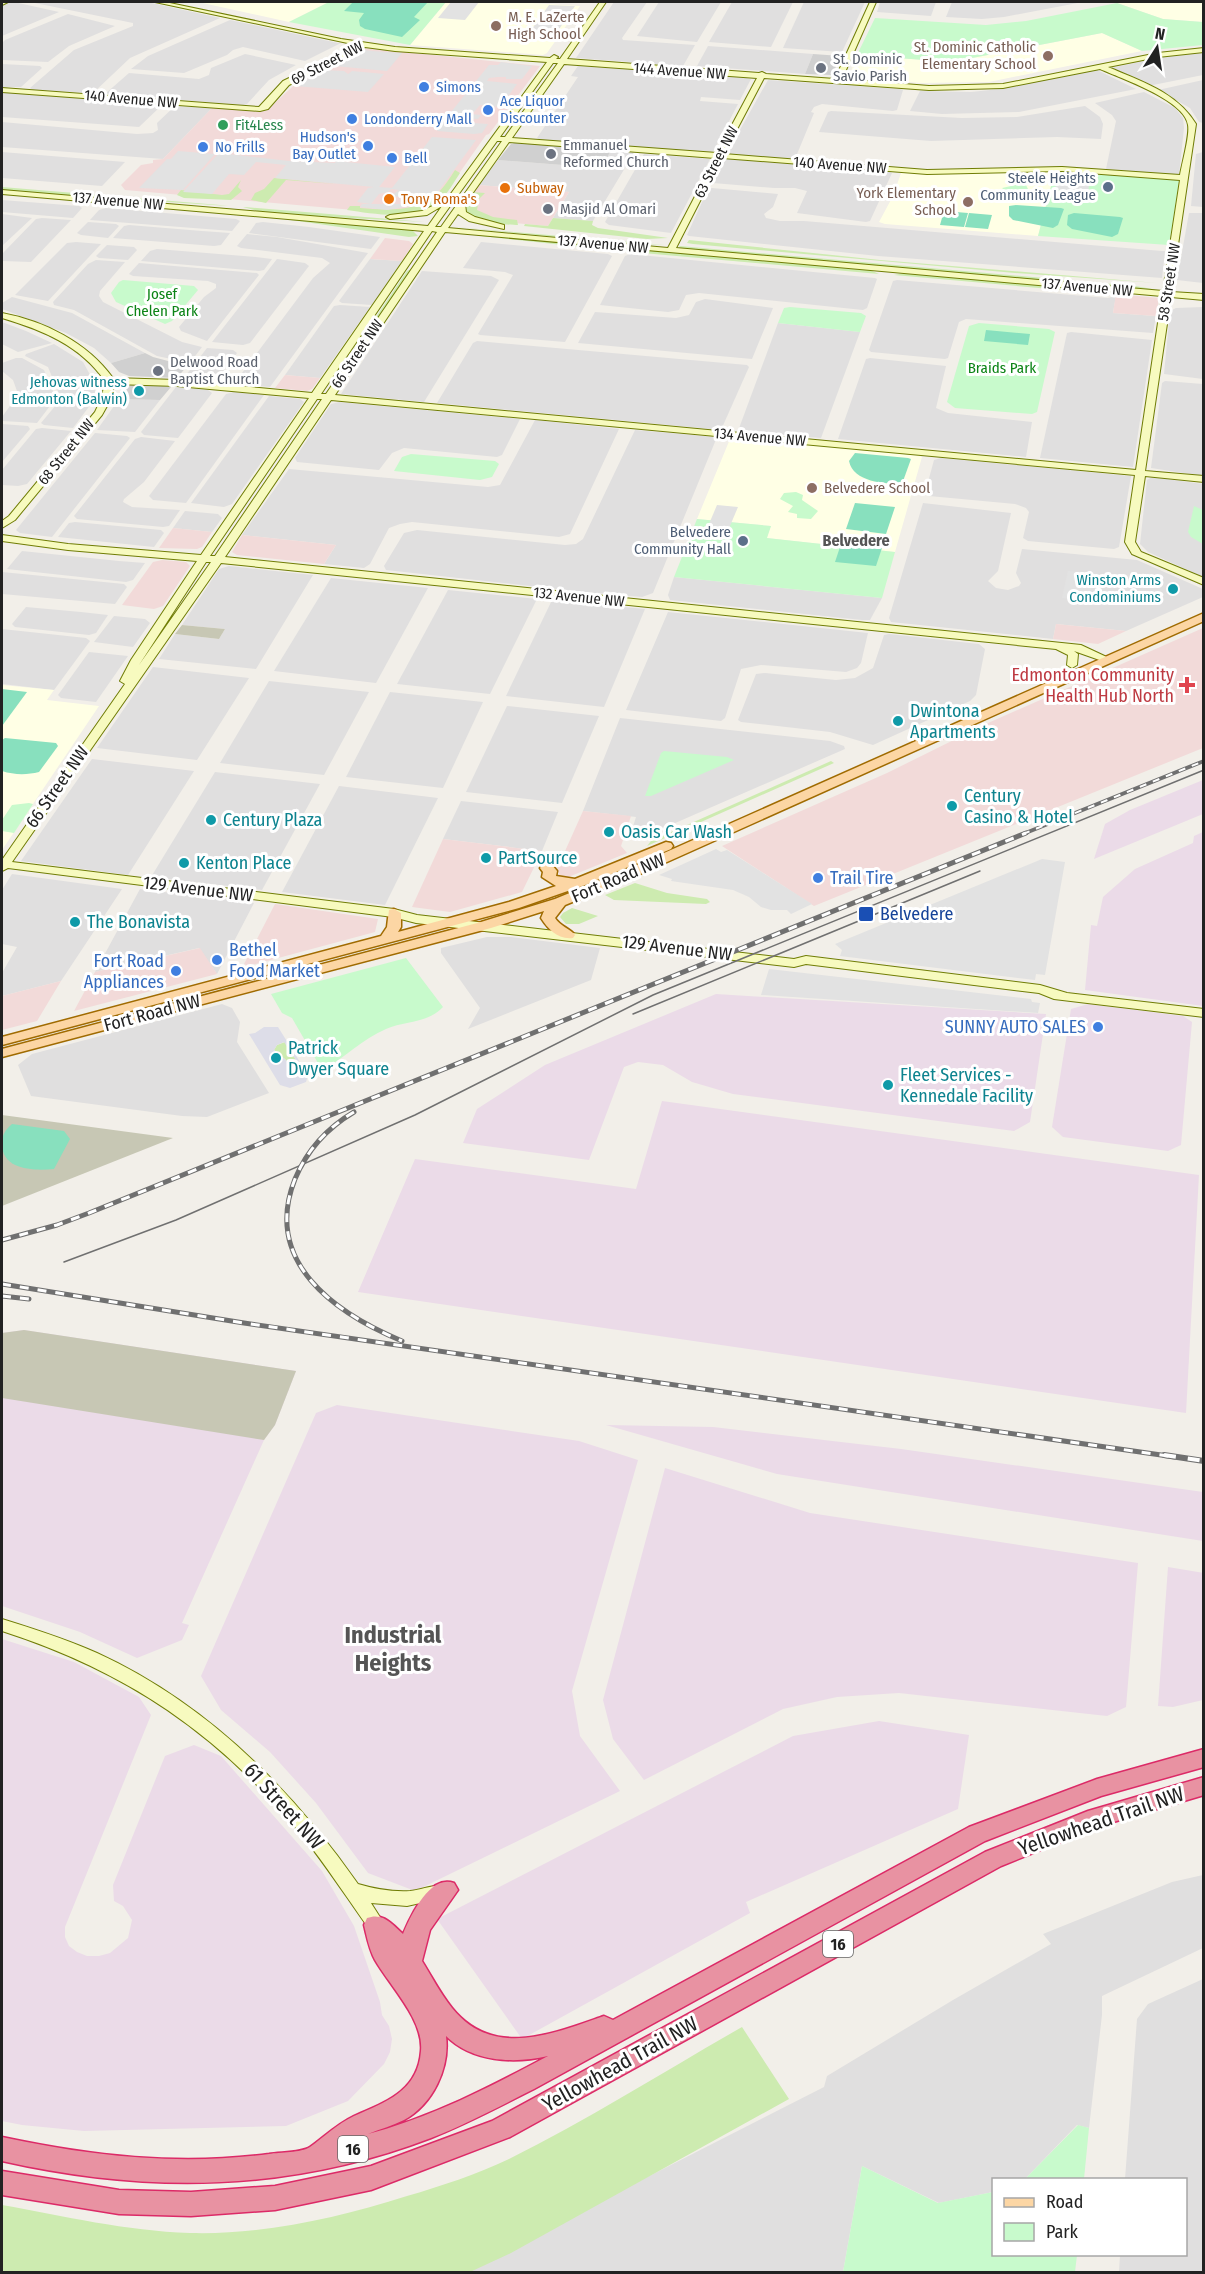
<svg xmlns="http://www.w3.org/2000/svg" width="1205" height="2274" font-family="'Fira Sans Condensed',sans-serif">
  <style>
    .residential { fill: #e0dfdf }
    .commercial { fill: #f2dad9 }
    .industrial { fill: #ebdbe8 }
    .education { fill: #ffffe5 }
    .religious { fill: #d0d0d0 }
    .construction { fill: #c7c7b4 }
    .grass { fill: #cdebb0 }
    .park { fill: #c8facc }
    .pitch { fill: #88e0be }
    .parking { fill: #e2e2e2 }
    .plaza { fill: #dddde8; fill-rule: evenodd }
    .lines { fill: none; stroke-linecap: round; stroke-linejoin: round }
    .secondary-casing { stroke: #707d05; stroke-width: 2 }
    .primary-casing { stroke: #a06b00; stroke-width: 3 }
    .highway-casing { stroke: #dc2a67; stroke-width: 3 }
    .secondary { fill: #f7fabf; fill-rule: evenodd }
    .primary { fill: #fcd6a4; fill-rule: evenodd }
    .highway { fill: #e892a2; fill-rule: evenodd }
    .tram { stroke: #707070; stroke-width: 1.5 }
    .rail-far2-casing { stroke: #707070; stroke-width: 4 }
    .rail-far1-casing { stroke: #707070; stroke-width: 5 }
    .rail-casing { stroke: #707070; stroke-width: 6 }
    .rail-far2 { stroke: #fff; stroke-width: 2; stroke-dasharray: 7; stroke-linecap: butt }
    .rail-far1 { stroke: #fff; stroke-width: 3; stroke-dasharray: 9; stroke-linecap: butt }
    .rail { stroke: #fff; stroke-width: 4; stroke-dasharray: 12; stroke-linecap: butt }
    .education-dot { fill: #8d6e63; stroke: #fff; stroke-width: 2 }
    .worship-dot { fill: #6b7280; stroke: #fff; stroke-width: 2 }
    .shop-dot { fill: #3f7fe0; stroke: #fff; stroke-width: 2 }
    .leisure-dot { fill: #2e9e5b; stroke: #fff; stroke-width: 2 }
    .service-dot { fill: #5c6f8a; stroke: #fff; stroke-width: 2 }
    .food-dot { fill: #e8710a; stroke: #fff; stroke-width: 2 }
    .culture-dot { fill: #0f9aa8; stroke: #fff; stroke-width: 2 }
    .health-dot { fill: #e0444e; stroke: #fff; stroke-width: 2 }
    .transit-dot { fill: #1a4fb4; stroke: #fff; stroke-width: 2 }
    .labels { text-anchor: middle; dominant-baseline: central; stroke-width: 6; stroke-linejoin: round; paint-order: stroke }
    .far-education-label { font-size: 15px; fill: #785e54; stroke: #fff; text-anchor: start }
    .far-worship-label { font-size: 15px; fill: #5b616d; stroke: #fff; text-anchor: start }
    .far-street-label { font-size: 15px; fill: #222; stroke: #fff }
    .far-shop-label { font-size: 15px; fill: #366cbe; stroke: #fff; text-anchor: start }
    .far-leisure-label { font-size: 15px; fill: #27864d; stroke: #fff; text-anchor: start }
    .far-service-label { font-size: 15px; fill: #4e5e75; stroke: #fff; text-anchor: end }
    .far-food-label { font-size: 15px; fill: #c56008; stroke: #fff; text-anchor: start }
    .far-park-label { font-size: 15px; fill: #0c8416; stroke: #fff }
    .far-culture-label { font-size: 15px; fill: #0d838f; stroke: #fff; text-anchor: end }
    .far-neighbourhood-label { font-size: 16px; font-weight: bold; fill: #555; stroke: #fff }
    .shield { fill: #fff; stroke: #646464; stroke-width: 1.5 }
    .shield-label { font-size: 16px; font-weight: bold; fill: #222 }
    .health-label { font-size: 18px; fill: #be3a42; stroke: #fff; text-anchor: end }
    .culture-label { font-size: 18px; fill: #0d838f; stroke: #fff; text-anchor: start }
    .street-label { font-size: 18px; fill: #222; stroke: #fff }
    .shop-label { font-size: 18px; fill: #366cbe; stroke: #fff; text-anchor: start }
    .transit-label { font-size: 18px; fill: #164399; stroke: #fff; text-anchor: start }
    .near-street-label { font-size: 21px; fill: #222; stroke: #fff }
    .near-neighbourhood-label { font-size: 24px; font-weight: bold; fill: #555; stroke: #fff }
  </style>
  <rect width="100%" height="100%" fill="#f2efe9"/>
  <g class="residential">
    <path d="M9 2H14L59 12 2 36V5Z"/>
    <path d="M30 2H147L220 18 130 58 93 93 33 90 30 88 74 50 133 26V23Z"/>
    <path d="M614 2H647L622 38 623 40 695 45 683 66 576 58Z"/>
    <path d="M659 2H721L697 42 637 36Z"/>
    <path d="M732 2H793L771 47 709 42Z"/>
    <path d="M804 2H865L842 52 783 48Z"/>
    <path d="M880 2H936L931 16 877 12Z"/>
    <path d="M952 2H1083L1004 17 982 19 946 17Z"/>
    <path d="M68 14 115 26 69 46 48 62 2 60V43L5 40Z"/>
    <path d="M230 20 338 43H341L305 61 243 47 233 50 227 55 184 73 131 69 148 56Z"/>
    <path d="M708 46 813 54 805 74 697 66Z"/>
    <path d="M1203 53V75L1148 86 1111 68 1162 57Z"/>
    <path d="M245 54 296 65 269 80 247 104 243 105 105 94 129 73 199 79 209 75 211 68Z"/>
    <path d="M2 64 40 66 42 68 21 87H2Z"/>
    <path d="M578 66 747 78 751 79 740 100 701 97 700 101 738 104 713 152 711 153 541 140 537 138 578 77 571 76Z"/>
    <path d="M1097 70 1136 89 1019 112 942 114 910 111 920 91 971 92 1000 89Z"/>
    <path d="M768 80 900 89 903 90 897 110 893 111 822 104 814 107 811 112 814 113 795 159 729 154 727 153Z"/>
    <path d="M1203 80V123L1199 122 1190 108 1158 90Z"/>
    <path d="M2 92 162 105 139 127 2 117Z"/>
    <path d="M1144 92 1175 108 1183 118 1184 128 1179 175 1106 169 1116 121 1112 115 1095 103Z"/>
    <path d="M175 106 212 108 163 159 2 147V122L137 134 153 133 158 130 157 123Z"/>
    <path d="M1085 106 1100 117 1103 124 1101 139 1057 137 931 141 819 132 828 112 831 111 962 118 1017 117Z"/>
    <path d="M612 149 634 153 593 221 553 218 569 192 478 185 498 160 601 168Z"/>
    <path d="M2 152 125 162 102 186 2 178Z"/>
    <path d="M1203 152V207L1191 206 1196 154Z"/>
    <path d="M644 154 710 159 671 233 609 225 605 222Z"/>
    <path d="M728 159 890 172 892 173 870 221 866 222 797 213 807 191 795 188H774L713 183 724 160Z"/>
    <path d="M712 188 778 194 773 207 764 214 766 218 780 221H804L1162 251H1165L1162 278 878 256 689 236 687 235 708 189Z"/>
    <path d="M2 200 79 206 82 208 73 218 2 212Z"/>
    <path d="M106 208 236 219 240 221 232 231 90 220 99 210Z"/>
    <path d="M1189 213H1203V283L1177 280Z"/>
    <path d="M2 214 32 218 2 246Z"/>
    <path d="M42 218 71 220 31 262 2 261V254L36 219Z"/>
    <path d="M88 222 116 224 119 226 108 238 81 235 77 233Z"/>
    <path d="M263 222 309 227 380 237 371 249 249 233 256 223Z"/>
    <path d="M129 225 202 231 230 233 221 245 214 246 113 238 124 226Z"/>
    <path d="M247 234 277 237 368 253 270 387 240 384 236 381 313 278 330 263 322 258 241 248 237 246Z"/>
    <path d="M76 242 101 244 48 301 15 295 67 243Z"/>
    <path d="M481 242 608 254 612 256 565 342 480 335 478 334 513 275 505 272 463 268Z"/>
    <path d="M107 245 134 247 137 250 128 260 99 258 96 256Z"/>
    <path d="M157 249 256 257 272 259 264 270 259 271 141 261 150 251Z"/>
    <path d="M630 254 875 278 877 279 867 308 863 310 699 293 686 295 679 310 668 312 600 305 625 256Z"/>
    <path d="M277 259 305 263 309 266 250 343 243 345 212 342Z"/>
    <path d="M370 259 402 261 372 305 342 303 339 301Z"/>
    <path d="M96 260 125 262 100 291 99 296 103 302 182 342 202 347 192 360H176L157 356 74 310 54 305 53 302 88 264Z"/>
    <path d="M139 263 257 273 259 275 207 341 181 331 179 327 204 297 216 288V284L208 281 133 276 129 274Z"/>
    <path d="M422 271 491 276 499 280 424 402 341 394Z"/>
    <path d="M897 280 1108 298 1116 296 1113 313 1156 316 1153 333 966 319 959 322 948 358 945 359 871 352 869 350 893 281Z"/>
    <path d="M12 297 72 313 145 353 111 363 94 348 66 333 2 309V303Z"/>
    <path d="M705 299 773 308 752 359 578 343 595 312 676 318 689 315 696 302Z"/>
    <path d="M340 305 370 307 320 378 285 375 334 306Z"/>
    <path d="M1203 307V379L1164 374 1170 311 1176 308Z"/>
    <path d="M2 322 26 331 52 343 18 352 2 344Z"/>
    <path d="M778 323 860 332 821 438 738 431Z"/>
    <path d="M1071 332 1152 340 1133 467 1040 458 1067 333Z"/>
    <path d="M477 341 747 365 749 367 721 430 437 403 473 343Z"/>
    <path d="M54 344 83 362 94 382 95 392 91 404 73 428 44 425 41 423 61 399 48 367 25 356 26 354Z"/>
    <path d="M207 348 233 350 237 353 217 380 209 382 183 379Z"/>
    <path d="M16 358H22L44 370 56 398 37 423 2 421V417L15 399 17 391 13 380 2 371V363Z"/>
    <path d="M870 358 946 366 936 408 948 413 1032 422 1026 457 838 439 866 359Z"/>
    <path d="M1165 381 1203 384V476L1151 468 1162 383Z"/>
    <path d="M176 387 208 390 212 393 178 438 144 435 141 432Z"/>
    <path d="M234 392 264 395 186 503 153 500 149 496 226 394Z"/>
    <path d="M269 396 300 399 304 402 232 504 224 507 191 503Z"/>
    <path d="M119 399 160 400 135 432 97 430Z"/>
    <path d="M339 402 520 419 502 455 497 457 404 448 392 453 379 470 297 462 295 458 331 404Z"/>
    <path d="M535 420 619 429 570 534 559 537 412 522 400 524 389 528 370 564 364 568 324 564 336 545 242 535 289 469 488 487 500 485Z"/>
    <path d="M2 424 28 426 30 429 2 462Z"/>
    <path d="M42 428 71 431 27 484 18 486 2 485V470L36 429Z"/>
    <path d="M635 430 717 437 653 593 642 597 583 592 386 570 384 566 404 533 417 530 565 545 576 544 583 539Z"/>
    <path d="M95 433 127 436 130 438 52 537 20 533 16 530Z"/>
    <path d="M141 437 175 441 144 482 124 499 123 502 132 507 180 510 169 526 163 527 77 519 74 516 135 439Z"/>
    <path d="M941 458 1131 476 1119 547 1114 549 1028 541 1023 538 1029 512 1026 508 1015 504 929 496 925 493 934 460Z"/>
    <path d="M1152 477 1203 484V577L1148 552 1140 544 1147 480Z"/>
    <path d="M923 503 1011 513 998 571 988 581 996 588 1008 590 1019 586 1021 583 1016 573 1022 549 1137 560 1203 589V597L1126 631 1056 624 1053 639 891 622 889 618Z"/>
    <path d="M185 511 218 514 222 518 212 532 173 528Z"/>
    <path d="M75 522 161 530 164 533 154 547 58 537 69 523Z"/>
    <path d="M22 551 119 561 145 563 133 580 126 582 7 569Z"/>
    <path d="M229 566 313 575 256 669 159 659 175 634 219 639 225 629 182 625 219 569Z"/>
    <path d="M2 572 124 584 127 587 115 604 2 594Z"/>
    <path d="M674 577 882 598 870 620H862L670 600 668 595Z"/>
    <path d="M331 578 428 588 376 683 274 671Z"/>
    <path d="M448 590 537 599 490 694 397 684Z"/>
    <path d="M552 600 645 609 604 707 506 696Z"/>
    <path d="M26 607 81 612 108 615 96 633 89 635 15 627 12 624Z"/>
    <path d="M668 612 868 633 861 663 857 668 846 672 761 665 741 669 725 718 721 721 626 710Z"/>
    <path d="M114 616 145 619 150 623 133 647 94 642Z"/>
    <path d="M2 629 86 638 90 641 54 690 2 684Z"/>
    <path d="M889 634 979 644 985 649 976 695 970 701 873 745 830 732 741 722 738 720 756 674 765 673 836 680 855 678 873 668 884 635Z"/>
    <path d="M89 652 128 656 96 702 61 698 58 695Z"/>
    <path d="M153 667 249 678 197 760 97 748Z"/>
    <path d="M269 681 369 692 324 775 220 763Z"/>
    <path d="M390 692 483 702 443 788 346 777Z"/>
    <path d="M507 706 599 716 562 803 466 792Z"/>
    <path d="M620 718 830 741 844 746 845 749 634 841 630 836 636 817 583 811Z"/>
    <path d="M92 759 194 771 128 875 21 861Z"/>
    <path d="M215 772 320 784 262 890 151 877Z"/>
    <path d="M339 786 438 798 385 905 282 892Z"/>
    <path d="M461 801 558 812 542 851 443 839Z"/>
    <path d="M12 874 122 889 61 981 2 996V973L17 947 2 944V890Z"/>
    <path d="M140 889 254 903 217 974 199 948 95 972Z"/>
    <path d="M487 937H511L600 948 591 980 468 1029 480 1008 441 953V948Z"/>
    <path d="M222 1004 232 1008 240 1022 237 1042 269 1093 207 1117 182 1116 31 1096 18 1065 32 1054Z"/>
    <path d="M1203 1875V1948L1102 1996V2015L1089 2128 1077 2125 1025 2179 994 2180 993 2192 939 2203 862 2166 843 2272H461L824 2087 827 2076 953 2000 1051 1944 1043 1934 1172 1882Z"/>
    <path d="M1203 1979V2272H1119L1120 2255 1186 2254V2180L1125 2179 1137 2019 1148 2004Z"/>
  </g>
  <g class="commercial">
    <path d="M367 48 540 66 489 134 486 135 439 202 402 212 365 211 125 190 121 185 141 165 153 163V160L163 159 212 108 266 111 302 78Z"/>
    <path d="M478 185 569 192 548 226 514 223 485 219 469 203Z"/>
    <path d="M385 238 409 241 413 244 402 261 370 259Z"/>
    <path d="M1116 294 1159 298 1156 316 1113 313Z"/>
    <path d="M285 375 320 378 312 389 307 391 275 388Z"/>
    <path d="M173 528 212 532 202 547 197 549 159 548Z"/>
    <path d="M242 535 336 545 324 564 237 555 232 552Z"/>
    <path d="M162 560 186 562 190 566 163 606 154 609 122 605 153 562Z"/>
    <path d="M1056 624 1126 631 1098 644 1053 639Z"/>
    <path d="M1203 628V748L814 906 722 846 887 773 988 723Z"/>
    <path d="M583 811 631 816 621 846 627 853 566 878 560 876 557 869Z"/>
    <path d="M443 839 542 851 522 892 450 912 412 907Z"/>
    <path d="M275 904 378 919 375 932 248 966 244 964Z"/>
    <path d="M200 948 217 974 74 1011 95 972Z"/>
    <path d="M61 981 37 1021 2 1030V996Z"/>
  </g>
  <g class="industrial">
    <path d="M1203 780V814L1094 859 1105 824 1130 810Z"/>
    <path d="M1203 832V1006L1085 990 1091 925 1097 926 1103 897 1135 869 1193 843 1194 836Z"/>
    <path d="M716 994 1046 1014 1030 1122 1014 1131 733 1094 692 1082 663 1065 638 1062 624 1067 589 1160 463 1143 477 1109 545 1065Z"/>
    <path d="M1088 1004 1183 1016 1192 1022 1181 1145 1168 1151 1063 1137 1052 1127 1071 1009Z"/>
    <path d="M662 1101 1199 1175 1186 1413 358 1292 415 1159 636 1189Z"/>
    <path d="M24 1330 296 1371 275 1425 264 1440 182 1623 189 1625 182 1640 137 1658 80 1632 2 1606V1333Z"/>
    <path d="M337 1405 579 1441 638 1460 572 1691 580 1736 620 1791 415 1891 368 1873 316 1803 270 1752 221 1710 201 1676 316 1413Z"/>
    <path d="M606 1425 713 1427 901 1449 1203 1492V1541L777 1474Z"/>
    <path d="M665 1468 810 1513 1138 1563 1126 1707 1107 1716 899 1693 837 1697 783 1709 644 1780 613 1739 603 1700Z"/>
    <path d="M1168 1567 1204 1573 1203 1700 1173 1707 1158 1706Z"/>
    <path d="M2 1639 74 1662 139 1697 151 1715 65 1927V1937L69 1946 77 1952 87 1956H99L110 1953 128 1938 132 1920 123 1906 114 1901 113 1885 165 1756 194 1745 221 1756 322 1871 354 1926 380 2002 382 2015 389 2026 392 2039 390 2052 384 2064 348 2101 286 2126 84 2131 22 2125 2 2121Z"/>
    <path d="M879 1721 969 1735 958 1809 746 1902 750 1913 522 2039 437 1919 793 1736Z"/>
  </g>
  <g class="education">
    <path d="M198 2H329L289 22Z"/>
    <path d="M446 2H516L580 6 547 53 543 55 410 45Z"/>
    <path d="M1121 2H1203V22L1163 19 1117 3Z"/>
    <path d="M1102 33 1142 51 989 82 921 83 849 77 857 55 951 62Z"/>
    <path d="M1055 171 1038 236 885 224 879 222 893 196 901 173Z"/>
    <path d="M736 437 917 454 922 457 895 552 766 538 771 526 697 519 730 439Z"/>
    <path d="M2 685 54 690 47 700 99 706 2 850Z"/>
  </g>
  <g class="religious">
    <path d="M813 54 841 56 832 75 805 74Z"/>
    <path d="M518 142 612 149 601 168 498 160 511 144Z"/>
    <path d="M145 353 153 357 187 366 177 378 129 376 119 372 111 363Z"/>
    <path d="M127 385H153L171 387 160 400 119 399 121 388Z"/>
  </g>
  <g class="construction">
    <path d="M182 625 225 629 219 639 175 634Z"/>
    <path d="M2 1115 173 1138 2 1206Z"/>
    <path d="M24 1330 296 1371 275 1425 264 1440 2 1398V1333Z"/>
  </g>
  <g class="grass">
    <path d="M455 170 460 173C454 182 448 193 440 201 419 222 374 214 347 210L350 206H360V208C385 210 417 213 438 193 444 187 450 178 455 170Z"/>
    <path d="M274 178 335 184 286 180 266 203 251 200 255 193 264 189Z"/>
    <path d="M241 180 238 187 242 191 231 200 184 198 177 195 181 190 222 195 229 194Z"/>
    <path d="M2 187 220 205 228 206 2 191Z"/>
    <path d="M472 192 485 193 479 199 477 210 493 217 517 220 518 225C507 225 469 222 465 209 463 203 469 197 472 192Z"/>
    <path d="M243 207H245L425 222 313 216 258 211Z"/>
    <path d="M263 216 411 229 418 236 409 237Z"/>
    <path d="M553 218 593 221 592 225 598 228 668 238 647 239 524 226 525 224 548 226Z"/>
    <path d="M455 227 665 245 606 242Z"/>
    <path d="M491 234 870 270 879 274 609 250 481 236Z"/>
    <path d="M689 240 880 260 1157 283 1015 273 693 244 687 243Z"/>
    <path d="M680 246 1135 286 1158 290 684 249 679 247Z"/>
    <path d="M411 269 338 376H336L407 271Z"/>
    <path d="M905 273 1097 290 1099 291 1084 292 894 275Z"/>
    <path d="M831 761 834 763 647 846 651 841Z"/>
    <path d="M635 883 667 893 707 899 710 902 706 904 614 900 605 895Z"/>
    <path d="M572 908 598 916 579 924H566L560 917 563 913Z"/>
    <path d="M285 1042 306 1075 293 1072 286 1060 274 1050 277 1045Z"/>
    <path d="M742 2027 789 2099 511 2253 470 2272H2V2205C64 2216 126 2231 190 2233 264 2235 337 2218 407 2196 442 2186 477 2174 509 2159 589 2119 665 2071 742 2027Z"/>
  </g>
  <g class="park">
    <path d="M329 2H446L410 45 289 22Z"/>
    <path d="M1117 3 1163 19 1203 22V45L1142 51 1102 33 951 62 857 55 875 18 986 25 1026 21Z"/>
    <path d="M1055 171 1174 179 1179 181 1169 245 1038 236Z"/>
    <path d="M1025 183 1030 193 1039 195 1038 198 1023 197 1010 199 1008 193 1002 188Z"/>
    <path d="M123 280 194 286 198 290 172 321 165 324 116 302 111 293 119 282Z"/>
    <path d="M790 307 861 313 866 316 860 332 778 323 784 308Z"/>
    <path d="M979 323 1049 329 1055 332 1037 412 1032 414 955 408 947 402 969 326Z"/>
    <path d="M411 454 495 461 499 464 492 477 480 480 394 471 402 457Z"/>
    <path d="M796 492 803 495 802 500 818 511 811 519 797 518V514L788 512 793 506 780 499 784 493Z"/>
    <path d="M1194 506 1203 510V544L1191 537 1188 532Z"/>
    <path d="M697 519 771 526 767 538 895 552 882 598 674 577Z"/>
    <path d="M664 751 727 757 734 760 651 796H645L661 753Z"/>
    <path d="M29 803 33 804 14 833 2 831V820L12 805Z"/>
    <path d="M406 958 443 1007C429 1023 404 1021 386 1029 362 1039 345 1058 322 1070L292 1018 282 1013 271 994Z"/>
    <path d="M1078 2125 1089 2128 1084 2179H1025Z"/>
    <path d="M862 2166 938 2203 993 2192 994 2254 1077 2255 1075 2272H843Z"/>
  </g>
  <g class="pitch">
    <path d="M353 2H428L414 17 420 20 402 37 365 29 360 26 359 20 364 13 344 11Z"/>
    <path d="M1016 205 1061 208 1064 209 1058 225 1053 228 1013 220 1009 216V206Z"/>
    <path d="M944 211 968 213 964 227 940 225Z"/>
    <path d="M969 213 992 215 988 229 965 227Z"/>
    <path d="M1074 213 1120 217 1123 218 1118 234 1112 237 1072 229 1067 225 1068 215Z"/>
    <path d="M986 330 1030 334 1028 345 984 341Z"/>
    <path d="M855 453 908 458 911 459 902 484C885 484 853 482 849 461Z"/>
    <path d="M855 503 895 507 886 534 846 529Z"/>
    <path d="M844 535 885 539 876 566 835 562Z"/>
    <path d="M2 689 27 692 2 726Z"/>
    <path d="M5 738 56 743 58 746 39 772C27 775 14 775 2 771V740Z"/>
    <path d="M12 1124 64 1131 70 1139 54 1169C34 1171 2 1170 2 1144 2 1135 5 1130 12 1124Z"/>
  </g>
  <g class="parking">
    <path d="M451 2H479L465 20 438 18Z"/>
    <path d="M549 5 575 6 555 35 529 33Z"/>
    <path d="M365 50 372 51 402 53 387 71 335 66Z"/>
    <path d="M501 62 532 66 522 79H506V77H498L489 78 487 81 517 84 500 107 480 105 474 112 462 113 481 115 478 119 447 117 489 65H498Z"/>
    <path d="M322 70 344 71 348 74 352 71 384 74 368 92 295 86Z"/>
    <path d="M442 121 488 124 482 133 474 134 437 131 440 127H437Z"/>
    <path d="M432 137 476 140 437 193 420 204 387 210 360 207 362 204H401L410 202 408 201 410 198 391 196 399 190 391 189 388 192 379 194 371 204 357 202 368 188 374 187 275 178 286 165 256 162 244 175 229 174 212 194 183 192 219 153 289 161 335 163 336 161 395 167 379 187 392 188Z"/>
    <path d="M178 151 215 154 183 190 139 188 167 159H171Z"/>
    <path d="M1058 175 1090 180 1088 192 1055 190Z"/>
    <path d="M717 505 738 507 727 533 706 531Z"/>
    <path d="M1068 571 1094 573 1089 601 1062 598Z"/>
    <path d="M716 849 721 852 727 850 812 904 791 914 787 910H771L761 907 749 897 733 890 671 881 672 879 659 875Z"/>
    <path d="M1042 859 1065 862 1045 975 1036 974 1035 980 840 956 842 950 835 944Z"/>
    <path d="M769 969 1031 999 1032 1002 1040 1003 1038 1013 761 995Z"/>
  </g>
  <path class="plaza" d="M264 1027H278L308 1075 306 1082 290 1088 280 1085 249 1034 255 1033ZM284 1042 305 1074V1075L293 1072 286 1060 274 1050 277 1045Z"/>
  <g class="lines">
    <g class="secondary-casing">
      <g id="secondary">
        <path d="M2 2H8L2 5Z"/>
        <path d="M155 2H165L341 39 395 47 550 58 554 55 558 57 556 59H560L600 2H606L567 59 759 73 762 72 766 74 835 79 870 2H876L842 79 929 86 1003 84 1158 53 1204 48V52L1158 57 1108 67C1140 81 1177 92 1196 124L1171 292 1204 294V300L1171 297 1145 471 1204 476V482L1145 476 1135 542 1141 552 1204 578V585L1132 554 1125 542 1135 475 331 400 225 557 1081 645 1113 660 1108 663 1074 651 1078 654 1077 665 1072 668 1067 665 1068 655 1056 649 221 563 12 862 394 909 417 915 794 959 806 956 1040 985 1067 993 1204 1009V1017L1054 999 1039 993 806 964 794 967 416 923 393 917 8 868 2 871V860L125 684 120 681 131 660 197 561 68 550 2 541V535L68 544 201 555 309 398 177 386 114 384 112 397 102 415 15 520 2 528V521L9 516 95 412 102 397 105 381C80 345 42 330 2 318V313C44 321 87 342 113 378L177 380 312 393 424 231 2 194V190L428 226 442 206 427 215 390 219 386 217 390 215 422 211 447 199 547 62 395 51 365 47 289 85 268 109 260 111 2 92V88L259 107 283 81 357 45ZM553 63H558L505 137H500ZM564 64 757 78 717 153 512 138ZM1100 69C1120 78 1185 100 1188 125 1190 135 1182 163 1180 175L1062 167 927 170 724 154 764 78 929 90 1003 88ZM497 141H502L441 227H435ZM509 142 715 158 668 248 448 228 458 214 469 221 504 229V225L475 217 466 212 465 204ZM722 158 927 174 1062 171 1180 180 1163 291 676 248ZM432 231 437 232 326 394H321ZM445 232 1162 296 1136 470 335 395ZM317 399H322L215 556H210ZM206 562H211L139 665Z"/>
        <path d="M2 1619C34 1629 66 1639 97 1653 206 1703 290 1787 358 1884 375 1889 392 1892 410 1891 422 1890 436 1883 447 1887L450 1892 447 1897 407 1906 371 1903 385 1925 382 1930 376 1933 370 1930C347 1898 326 1865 301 1834 218 1733 126 1671 2 1631Z"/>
      </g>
    </g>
    <g class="primary-casing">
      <g id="primary">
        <path d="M1204 613V621L638 875 565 905 555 918C560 926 569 928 575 935L573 938C558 940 548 929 541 918L544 911 491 928 2 1057V1049L481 922 555 899 628 869Z"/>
        <path d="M666 842 671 843 673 846 671 849 585 885 519 908 2 1045V1037L381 936 387 927 389 910 394 909 401 913V927L398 932 509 902 556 886 542 877 543 872 540 868 542 865H552L557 871 556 876 575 879Z"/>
      </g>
    </g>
    <g class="highway-casing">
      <g id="highway">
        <path d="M1204 1749V1767L1101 1796 985 1841 534 2089C500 2106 467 2124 431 2138 290 2192 148 2194 2 2161V2137C91 2156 178 2166 269 2154 280 2152 301 2153 310 2147 324 2137 337 2124 354 2116 386 2102 418 2091 421 2051 424 2020 390 1986 375 1960 369 1949 367 1937 364 1925L367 1918C383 1912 392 1924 403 1934 411 1915 430 1874 454 1883L458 1890 430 1930 422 1961C432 1977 440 1993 452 2008 493 2059 552 2034 604 2016L613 2020 969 1827 1097 1779ZM446 2036C472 2062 514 2064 548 2056 490 2087 432 2117 368 2134 380 2129 392 2126 404 2120 433 2104 450 2068 446 2036Z"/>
        <path d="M1204 1777V1795L1100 1826 1001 1866 510 2137 371 2190 275 2210 191 2216 119 2214 2 2195V2171L119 2190 191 2192 275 2186 371 2166 492 2121 985 1852 1088 1811Z"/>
      </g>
    </g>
    <use href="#secondary" class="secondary"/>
    <use href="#primary" class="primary"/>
    <use href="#highway" class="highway"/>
    <g class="tram">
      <path d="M633 1014 980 871"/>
      <path d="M64 1262 176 1220 415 1115 653 995 1204 770"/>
    </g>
    <g class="rail-far2-casing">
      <path id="rail-far2" d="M1023 834 1204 761"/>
    </g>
    <g class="rail-far1-casing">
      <g id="rail-far1">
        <path d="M354 1112C327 1128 307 1150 295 1179 262 1262 335 1313 402 1341"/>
        <path d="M2 1240 57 1225 89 1213 1026 833"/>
        <path d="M2 1284 244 1323 1175 1457"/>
        <path d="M2 1296 29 1299"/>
      </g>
    </g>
    <g class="rail-casing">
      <path id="rail" d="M1164 1455 1204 1461"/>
    </g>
    <use href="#rail-far2" class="rail-far2"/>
    <use href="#rail-far1" class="rail-far1"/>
    <use href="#rail" class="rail"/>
  </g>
  <g class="education-dot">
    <circle cx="496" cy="26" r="6"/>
    <circle cx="1048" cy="56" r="6"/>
    <circle cx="968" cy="202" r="6"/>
    <circle cx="812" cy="488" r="6"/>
  </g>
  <g class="worship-dot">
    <circle cx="821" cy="68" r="6"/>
    <circle cx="551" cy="154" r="6"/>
    <circle cx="548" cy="209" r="6"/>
    <circle cx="158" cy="371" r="6"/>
  </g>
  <g class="shop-dot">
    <circle cx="424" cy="87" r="6"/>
    <circle cx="488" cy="110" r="6"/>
    <circle cx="352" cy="119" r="6"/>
    <circle cx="368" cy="146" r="6"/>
    <circle cx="203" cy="147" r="6"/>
    <circle cx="392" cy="158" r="6"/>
    <circle cx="818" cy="878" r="6"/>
    <circle cx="217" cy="960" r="6"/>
    <circle cx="176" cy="971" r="6"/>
    <circle cx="1098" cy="1027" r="6"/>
  </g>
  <circle class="leisure-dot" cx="223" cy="125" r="6"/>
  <g class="service-dot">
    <circle cx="1108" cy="187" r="6"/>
    <circle cx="743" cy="541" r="6"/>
  </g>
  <g class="food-dot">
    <circle cx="505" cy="188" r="6"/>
    <circle cx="389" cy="199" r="6"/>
  </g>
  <g class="culture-dot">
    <circle cx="139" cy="391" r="6"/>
    <circle cx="1173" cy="589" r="6"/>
    <circle cx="898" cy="721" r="6"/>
    <circle cx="952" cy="806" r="6"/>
    <circle cx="211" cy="820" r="6"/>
    <circle cx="609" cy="832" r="6"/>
    <circle cx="486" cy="858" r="6"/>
    <circle cx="184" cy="863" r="6"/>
    <circle cx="75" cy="922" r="6"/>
    <circle cx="276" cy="1058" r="6"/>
    <circle cx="888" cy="1085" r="6"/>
  </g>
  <path class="health-dot" d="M1184 676h6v6h6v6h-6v6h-6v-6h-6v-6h6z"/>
  <rect class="transit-dot" x="858" y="906" width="16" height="16" rx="3"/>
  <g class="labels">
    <g class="far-education-label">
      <text x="508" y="17">M. E. LaZerte<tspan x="508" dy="17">High School</tspan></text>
      <text x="1036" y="47" text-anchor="end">St. Dominic Catholic<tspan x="1036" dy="17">Elementary School</tspan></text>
      <text x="956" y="193" text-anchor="end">York Elementary<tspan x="956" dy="17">School</tspan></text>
      <text x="824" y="488">Belvedere School</text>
    </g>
    <g class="far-worship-label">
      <text x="833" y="59">St. Dominic<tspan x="833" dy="17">Savio Parish</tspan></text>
      <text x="563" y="145">Emmanuel<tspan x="563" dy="17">Reformed Church</tspan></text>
      <text x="560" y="209">Masjid Al Omari</text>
      <text x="170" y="362">Delwood Road<tspan x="170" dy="17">Baptist Church</tspan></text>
    </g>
    <g class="far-street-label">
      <text transform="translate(327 63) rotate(-27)">69 Street NW</text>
      <text transform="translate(680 71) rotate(4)">144 Avenue NW</text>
      <text transform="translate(131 99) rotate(5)">140 Avenue NW</text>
      <text transform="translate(716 162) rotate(-63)">63 Street NW</text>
      <text transform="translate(840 165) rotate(4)">140 Avenue NW</text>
      <text transform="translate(118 201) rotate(5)">137 Avenue NW</text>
      <text transform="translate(603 244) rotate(5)">137 Avenue NW</text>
      <text transform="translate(1169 282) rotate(-81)">58 Street NW</text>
      <text transform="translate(1087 287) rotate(5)">137 Avenue NW</text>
      <text transform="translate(357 354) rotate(-56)">66 Street NW</text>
      <text transform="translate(760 437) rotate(5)">134 Avenue NW</text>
      <text transform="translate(66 452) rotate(-51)">68 Street NW</text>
      <text transform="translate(579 597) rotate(6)">132 Avenue NW</text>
    </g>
    <g class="far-shop-label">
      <text x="436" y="87">Simons</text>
      <text x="500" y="101">Ace Liquor<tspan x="500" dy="17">Discounter</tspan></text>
      <text x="364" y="119">Londonderry Mall</text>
      <text x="356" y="137" text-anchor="end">Hudson's<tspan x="356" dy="17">Bay Outlet</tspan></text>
      <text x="215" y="147">No Frills</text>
      <text x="404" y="158">Bell</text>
    </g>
    <g class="far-leisure-label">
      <text x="235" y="125">Fit4Less</text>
    </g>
    <g class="far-service-label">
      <text x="1096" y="178">Steele Heights<tspan x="1096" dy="17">Community League</tspan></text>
      <text x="731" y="532">Belvedere<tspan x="731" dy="17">Community Hall</tspan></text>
    </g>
    <g class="far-food-label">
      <text x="517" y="188">Subway</text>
      <text x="401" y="199">Tony Roma's</text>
    </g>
    <g class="far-park-label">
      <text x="162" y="294">Josef<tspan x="162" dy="17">Chelen Park</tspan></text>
      <text x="1002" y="368">Braids Park</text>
    </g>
    <g class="far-culture-label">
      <text x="127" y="382">Jehovas witness<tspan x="127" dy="17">Edmonton (Balwin)</tspan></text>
      <text x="1161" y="580">Winston Arms<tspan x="1161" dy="17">Condominiums</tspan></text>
    </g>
    <g class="far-neighbourhood-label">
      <text x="856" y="540">Belvedere</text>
    </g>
    <g class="shield">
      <rect x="823" y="1931" width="30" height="26" rx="4.5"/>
      <rect x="338" y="2136" width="30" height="26" rx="4.5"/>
    </g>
    <g class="shield-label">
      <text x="838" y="1944">16</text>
      <text x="353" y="2149">16</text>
    </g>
    <g class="health-label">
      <text x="1174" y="675">Edmonton Community<tspan x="1174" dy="21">Health Hub North</tspan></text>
    </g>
    <g class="culture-label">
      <text x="910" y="711">Dwintona<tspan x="910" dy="21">Apartments</tspan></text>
      <text x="964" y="796">Century<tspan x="964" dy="21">Casino &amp; Hotel</tspan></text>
      <text x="223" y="820">Century Plaza</text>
      <text x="621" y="832">Oasis Car Wash</text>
      <text x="498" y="858">PartSource</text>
      <text x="196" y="863">Kenton Place</text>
      <text x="87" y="922">The Bonavista</text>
      <text x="288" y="1048">Patrick<tspan x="288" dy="21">Dwyer Square</tspan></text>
      <text x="900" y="1075">Fleet Services -<tspan x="900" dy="21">Kennedale Facility</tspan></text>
    </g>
    <g class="street-label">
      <text transform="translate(57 787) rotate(-55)">66 Street NW</text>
      <text transform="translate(618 878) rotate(-23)">Fort Road NW</text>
      <text transform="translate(198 889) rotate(7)">129 Avenue NW</text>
      <text transform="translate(677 948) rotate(7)">129 Avenue NW</text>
      <text transform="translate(152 1013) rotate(-15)">Fort Road NW</text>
    </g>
    <g class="shop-label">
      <text x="830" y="878">Trail Tire</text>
      <text x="229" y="950">Bethel<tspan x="229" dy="21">Food Market</tspan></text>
      <text x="164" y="961" text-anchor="end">Fort Road<tspan x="164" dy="21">Appliances</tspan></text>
      <text x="1086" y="1027" text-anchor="end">SUNNY AUTO SALES</text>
    </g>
    <g class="transit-label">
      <text x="880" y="914">Belvedere</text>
    </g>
    <g class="near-street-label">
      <text transform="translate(284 1806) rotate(48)">61 Street NW</text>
      <text transform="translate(1101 1821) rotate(-19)">Yellowhead Trail NW</text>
      <text transform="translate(620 2064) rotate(-29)">Yellowhead Trail NW</text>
    </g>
    <g class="near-neighbourhood-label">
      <text x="393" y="1635">Industrial<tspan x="393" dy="28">Heights</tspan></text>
    </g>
  </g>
  <rect width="1205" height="2274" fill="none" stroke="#222222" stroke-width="6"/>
  <rect x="992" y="2178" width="195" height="78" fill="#ffffff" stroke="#a7a7a7" stroke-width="1.5"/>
  <rect x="1004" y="2198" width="30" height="9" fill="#fcd6a4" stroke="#a7a7a7" stroke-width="1.5"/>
  <text x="1046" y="2208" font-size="18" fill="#222222">Road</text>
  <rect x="1004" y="2223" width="30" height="18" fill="#c8facc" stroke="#a7a7a7" stroke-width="1.5"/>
  <text x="1046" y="2238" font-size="18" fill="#222222">Park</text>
  <g transform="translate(1157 48) rotate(12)" stroke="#ffffff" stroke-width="4.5" paint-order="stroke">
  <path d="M0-4.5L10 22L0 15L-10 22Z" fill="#222222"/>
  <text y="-9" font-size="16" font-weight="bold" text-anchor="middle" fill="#222222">N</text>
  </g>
</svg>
